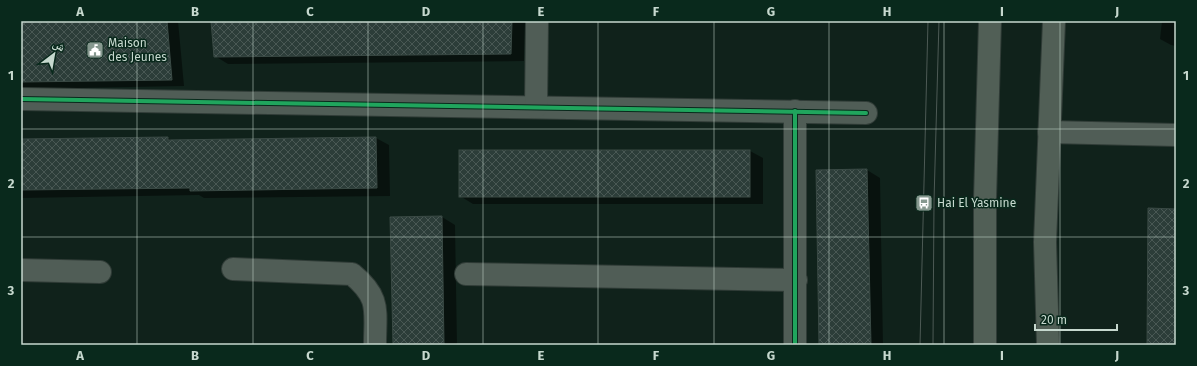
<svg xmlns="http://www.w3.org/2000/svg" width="1197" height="366" font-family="'Fira Sans','Noto Naskh Arabic',sans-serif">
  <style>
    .shadow { fill: #0007 }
    .building { fill: url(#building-cross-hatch); stroke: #3a4a45 }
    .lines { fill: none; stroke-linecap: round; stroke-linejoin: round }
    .minor-casing { stroke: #303c37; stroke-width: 24 }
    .major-casing { stroke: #303c37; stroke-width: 24 }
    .minor { stroke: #505d56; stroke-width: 22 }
    .major { stroke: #515f56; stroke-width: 22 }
    .tram { stroke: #4d5a55; stroke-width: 1 }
    .cycleway-casing { stroke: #09291c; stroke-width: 6 }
    .cycleway { stroke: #20a55d; stroke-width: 4 }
    .grid { fill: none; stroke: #c6d8ce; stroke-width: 1; stroke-opacity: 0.55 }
    .labels { text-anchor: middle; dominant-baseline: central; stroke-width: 3; stroke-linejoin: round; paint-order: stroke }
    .poi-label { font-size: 12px; fill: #c6d8ce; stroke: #09291c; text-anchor: start }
    .neatline { fill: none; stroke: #c6d8ce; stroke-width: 1.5 }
    .grid-label { font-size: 13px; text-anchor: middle; font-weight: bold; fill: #c6d8ce }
  </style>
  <defs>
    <pattern id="building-cross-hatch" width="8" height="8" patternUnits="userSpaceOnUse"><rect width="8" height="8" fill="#2c3d39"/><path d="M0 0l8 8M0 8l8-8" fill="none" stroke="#495854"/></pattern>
  </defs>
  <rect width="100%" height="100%" fill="#10221b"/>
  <g class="shadow">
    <path d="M21 21H178L184 86 21 89Z"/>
    <path d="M212 21H525L524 61 228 64 215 56Z"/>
    <path d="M1162 21H1176V46L1171 45 1160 39Z"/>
    <path d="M168 138 173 141 376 138 389 145 390 196 204 198 199 195 21 198V140Z"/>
    <path d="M750 151 763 158V204H473L460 196Z"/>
    <path d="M867 170 880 178 883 345H820Z"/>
    <path d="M442 217 455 225 457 345H394Z"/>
  </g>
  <g class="building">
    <path d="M21 21H167L172 80 21 82Z"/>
    <path d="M211 21H512L511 54 214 57Z"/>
    <path d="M168 137V140L376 137 377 188 190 191V188L21 190V139Z"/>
    <rect x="459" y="150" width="291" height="47"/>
    <path d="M867 169 871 345H819L816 170Z"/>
    <path d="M1148 208 1176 209V345H1147Z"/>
    <path d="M442 216 444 345H393L390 217Z"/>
  </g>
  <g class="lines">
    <g class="minor-casing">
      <g id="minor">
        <path d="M21 99 866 113"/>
        <path d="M536 107 537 21"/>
        <path d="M1049 132 1176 135"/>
        <path d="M233 269 352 274C381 298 375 310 375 345"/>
        <path d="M21 270 100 272"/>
        <path d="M466 274 796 280"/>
        <path d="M795 345V111"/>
      </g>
    </g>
    <g class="major-casing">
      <g id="major">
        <path d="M985 345V199L990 21"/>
        <path d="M1048 345 1045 242 1054 21"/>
      </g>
    </g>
    <use href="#minor" class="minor"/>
    <use href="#major" class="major"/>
    <g class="tram">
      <path d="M920 345 928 21"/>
      <path d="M933 345 934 201 939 21"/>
    </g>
    <g class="cycleway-casing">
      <g id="cycleway">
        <path d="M21 99 866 113"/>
        <path d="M795 345V111"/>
      </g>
    </g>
    <use href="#cycleway" class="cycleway"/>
  </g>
  <path class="grid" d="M137 21V345M253 21V345M368 21V345M483 21V345M598 21V345M714 21V345M829 21V345M944 21V345M1060 21V345M21 129H1176M21 237H1176"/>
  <defs>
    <g id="civic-square" transform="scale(0.9)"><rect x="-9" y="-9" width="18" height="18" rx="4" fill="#86988f" stroke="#09291c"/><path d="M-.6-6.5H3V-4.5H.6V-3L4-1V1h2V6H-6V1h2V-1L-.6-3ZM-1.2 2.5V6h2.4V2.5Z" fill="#fff"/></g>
    <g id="bus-square" transform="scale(0.9)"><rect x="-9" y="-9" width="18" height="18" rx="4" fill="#86988f" stroke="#09291c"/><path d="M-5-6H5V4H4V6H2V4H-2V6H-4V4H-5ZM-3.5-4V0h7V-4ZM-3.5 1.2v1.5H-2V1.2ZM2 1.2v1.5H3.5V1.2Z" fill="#fff"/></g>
  </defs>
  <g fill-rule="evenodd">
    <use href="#civic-square" x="95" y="50"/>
    <use href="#bus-square" x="924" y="203"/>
  </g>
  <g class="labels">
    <g class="poi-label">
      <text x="108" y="43">Maison<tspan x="108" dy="14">des Jeunes</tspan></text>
      <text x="937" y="203">Hai El Yasmine</text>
    </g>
  </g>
  <rect width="1197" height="366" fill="none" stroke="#09291c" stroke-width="44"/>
  <g transform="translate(54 54) rotate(31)" stroke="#09291c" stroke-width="3" paint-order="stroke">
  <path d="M0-3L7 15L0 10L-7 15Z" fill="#c6d8ce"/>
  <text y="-6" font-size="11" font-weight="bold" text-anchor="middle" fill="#c6d8ce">ش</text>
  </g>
  <path d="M1035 324v6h82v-6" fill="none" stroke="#c6d8ce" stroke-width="2"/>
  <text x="1041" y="324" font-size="12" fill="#c6d8ce" stroke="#09291c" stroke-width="3" paint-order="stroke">20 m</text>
  <rect x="22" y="22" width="1153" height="322" class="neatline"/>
  <g class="grid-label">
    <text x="80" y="16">A</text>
    <text x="195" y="16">B</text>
    <text x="310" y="16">C</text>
    <text x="426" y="16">D</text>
    <text x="541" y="16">E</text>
    <text x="656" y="16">F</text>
    <text x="771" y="16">G</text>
    <text x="887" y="16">H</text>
    <text x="1002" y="16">I</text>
    <text x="1117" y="16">J</text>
    <text x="11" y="80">1</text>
    <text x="1186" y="80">1</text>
    <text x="11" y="188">2</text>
    <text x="1186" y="188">2</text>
    <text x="11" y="295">3</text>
    <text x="1186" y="295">3</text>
    <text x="80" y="360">A</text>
    <text x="195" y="360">B</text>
    <text x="310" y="360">C</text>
    <text x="426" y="360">D</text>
    <text x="541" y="360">E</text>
    <text x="656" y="360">F</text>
    <text x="771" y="360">G</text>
    <text x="887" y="360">H</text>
    <text x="1002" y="360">I</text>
    <text x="1117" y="360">J</text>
  </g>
</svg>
